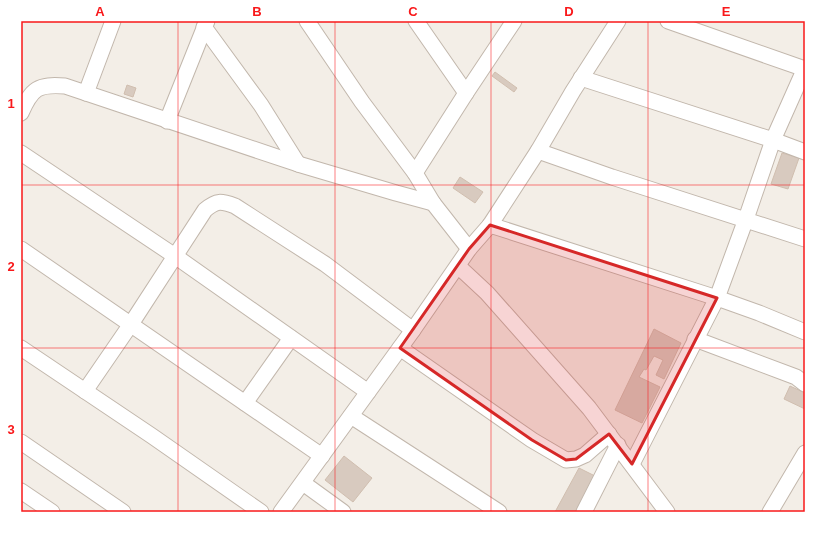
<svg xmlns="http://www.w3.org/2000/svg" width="826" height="533" font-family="Helvetica,sans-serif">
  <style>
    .building { fill: #d8cabf; stroke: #d0beaf }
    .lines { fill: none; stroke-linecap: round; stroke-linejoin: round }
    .minor-casing { stroke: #c2b7ac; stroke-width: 17 }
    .minor { stroke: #fff; stroke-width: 15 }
    .marked { fill: #d62828; fill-opacity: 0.2; stroke: #d62828; stroke-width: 3; stroke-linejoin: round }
    .grid { fill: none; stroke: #f9181a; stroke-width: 1; stroke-opacity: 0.55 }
    .neatline { fill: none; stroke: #f9181a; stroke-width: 1.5 }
    .grid-label { font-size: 13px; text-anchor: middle; font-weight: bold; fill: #f9181a }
  </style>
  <rect width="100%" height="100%" fill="#f3eee7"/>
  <g class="building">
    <path d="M495 72 517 88 514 92 492 76Z"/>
    <path d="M127 85 136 88 133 97 124 94Z"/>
    <path d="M782 153 799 158 788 189 771 184Z"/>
    <path d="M460 177 483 192 475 203 453 188Z"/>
    <path d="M654 329 681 343 664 379 656 375 663 360 654 356 646 370 644 369 639 377 660 387 642 423 615 410Z"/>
    <path d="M790 386 805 393V409L784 399Z"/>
    <path d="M344 456 372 478 353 502 325 480Z"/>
    <path d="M579 468 595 476 575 512 564 511 555 512Z"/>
  </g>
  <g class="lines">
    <g class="minor-casing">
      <g id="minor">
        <path d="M307 21 362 102 415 173 433 203 469 249"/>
        <path d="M416 21 466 93"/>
        <path d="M668 21 805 69"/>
        <path d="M204 27 261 105 298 164"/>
        <path d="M581 78 773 140 805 152"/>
        <path d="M86 93 113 21"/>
        <path d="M21 113C32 88 38 84 65 86L298 164 396 193 433 203"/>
        <path d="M167 121 207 21"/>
        <path d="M538 151 612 177 805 239"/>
        <path d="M21 153 175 256 368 392"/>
        <path d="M415 173 466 93 514 21"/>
        <path d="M490 225 717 298 759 313 805 332"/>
        <path d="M21 249 322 456"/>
        <path d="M458 266 487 293 589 408 667 512"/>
        <path d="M695 339 796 377 805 384"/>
        <path d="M21 348 152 436 261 512"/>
        <path d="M400 348 532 440 566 460 576 459 585 455 609 434"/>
        <path d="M85 391 131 324 205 210C217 200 221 201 235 206L325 264 413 330"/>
        <path d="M245 403 291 338"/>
        <path d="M351 416 499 512"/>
        <path d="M21 442 123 512"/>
        <path d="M632 464 717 298 746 219 773 140 805 68"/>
        <path d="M303 483 343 512"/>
        <path d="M21 491 52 512"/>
        <path d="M281 512 413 330 469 249 490 225 538 151 573 91 618 21"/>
        <path d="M584 512 618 445"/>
        <path d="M770 512 805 453"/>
      </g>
    </g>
    <use href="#minor" class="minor"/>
  </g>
  <path class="marked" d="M490 225 717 298 632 464 609 434 576 459 566 460 532 440 400 348 469 249Z"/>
  <path class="grid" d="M178 21V512M335 21V512M491 21V512M648 21V512M21 185H805M21 348H805"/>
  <rect width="826" height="533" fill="none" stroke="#ffffff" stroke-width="44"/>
  <rect x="22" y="22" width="782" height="489" class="neatline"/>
  <g class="grid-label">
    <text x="100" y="16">A</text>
    <text x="257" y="16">B</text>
    <text x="413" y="16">C</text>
    <text x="569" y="16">D</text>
    <text x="726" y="16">E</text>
    <text x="11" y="108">1</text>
    <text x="11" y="271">2</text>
    <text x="11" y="434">3</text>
  </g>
</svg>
